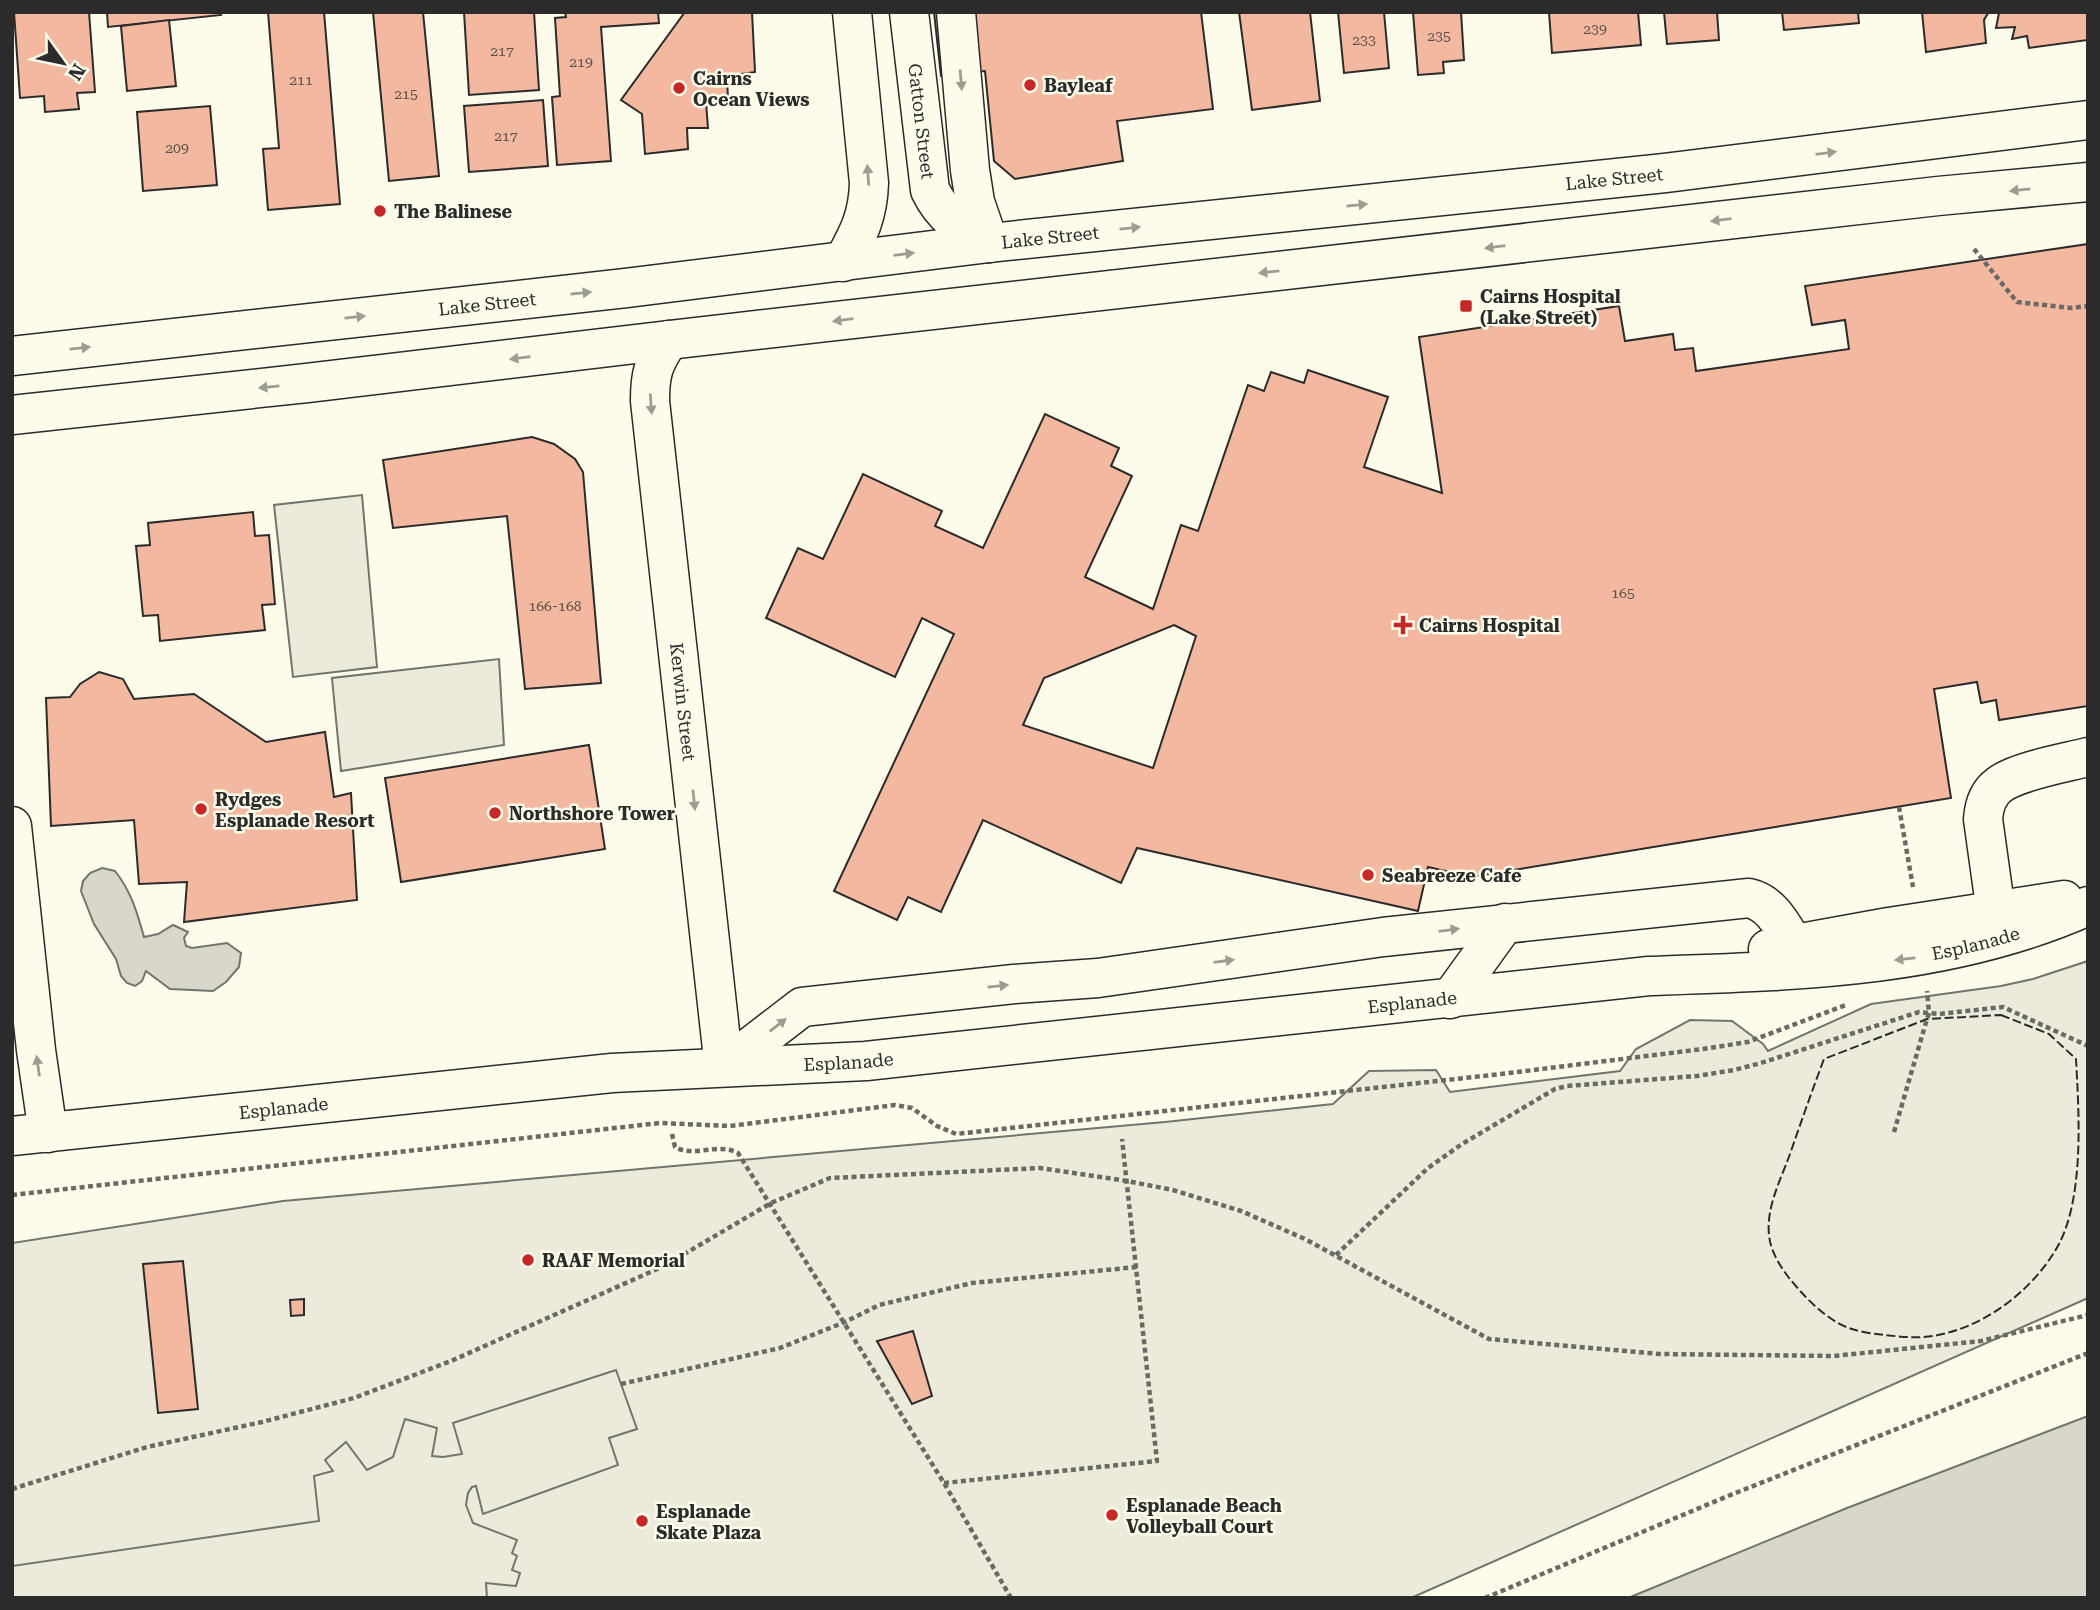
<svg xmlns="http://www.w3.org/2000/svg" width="2100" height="1610" font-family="'Roboto Serif',serif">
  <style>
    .green { fill: #ecebdb; stroke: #74746e; stroke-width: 2 }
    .parking { fill: #eceadb; stroke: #74746e; stroke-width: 2 }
    .water { fill: #d8d7c9; stroke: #74746e; stroke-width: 2 }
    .building { fill: #f2b8a0; stroke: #2b2b2b; stroke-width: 2; fill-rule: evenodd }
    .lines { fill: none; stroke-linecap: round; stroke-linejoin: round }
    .minor-casing { stroke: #2b2b2b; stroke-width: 41 }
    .major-casing { stroke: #2b2b2b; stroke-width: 41 }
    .path { stroke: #6a6964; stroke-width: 4.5; stroke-dasharray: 5 3.5; stroke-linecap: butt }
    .minor { stroke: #fdfbea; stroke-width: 38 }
    .major { stroke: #fdfbea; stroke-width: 38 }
    .fence { stroke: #2b2b2b; stroke-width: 2; stroke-dasharray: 9 3.5; stroke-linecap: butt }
    .oneway { fill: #9e9d94 }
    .poi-dot { fill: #c62828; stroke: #fdfbea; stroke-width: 2.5 }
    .labels { text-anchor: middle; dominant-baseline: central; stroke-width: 5; stroke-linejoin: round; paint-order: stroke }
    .number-label { font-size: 14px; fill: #5d4e48 }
    .poi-label { font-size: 18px; font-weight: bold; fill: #2b2b2b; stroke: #fdfbea; text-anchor: start }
    .street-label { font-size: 18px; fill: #2b2b2b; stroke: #fdfbea }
  </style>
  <rect width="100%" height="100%" fill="#fdfbea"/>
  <g class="green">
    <path d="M362 495 377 667 293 677 274 505Z"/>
    <path d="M499 659 504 745 341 771 332 678Z"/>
    <path d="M2088 961V1298L1411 1598H12V1243L283 1201 1165 1122 1333 1104 1369 1071 1436 1070 1450 1092 1620 1071 1636 1049 1690 1020 1732 1021 1763 1044 1768 1051 1871 1004 2001 986 2033 979Z"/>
  </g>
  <path class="parking" d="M616 1370 637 1429 609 1438 618 1465 483 1514 476 1486 472 1487 468 1493 466 1505 473 1523 517 1540 512 1553 517 1556 512 1570 520 1573 516 1586 486 1583 487 1598H12V1566L319 1521 314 1476 333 1471 325 1460 346 1442 367 1470 393 1457 405 1419 437 1428 432 1456 443 1457 462 1454 453 1423Z"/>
  <g class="water">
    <path d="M102 868 115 871C131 891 137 912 144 937L158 934 173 925 188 932 184 938 186 946 192 948 227 943 241 953 239 967 226 982 213 991 170 989 146 971 142 981 135 986 127 983 121 976 116 959 94 924 81 891 83 881 90 873Z"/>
    <path d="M2088 1416V1598H1628L1847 1508Z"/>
  </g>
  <g class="building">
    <path d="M14 12H89L95 92 77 93 79 109 45 112 44 96 20 98Z"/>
    <path d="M107 12H220L221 15 108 27Z"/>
    <path d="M268 12H324L340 204 268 210 263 149 279 148Z"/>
    <path d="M373 12H423L439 176 389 181Z"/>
    <path d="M464 12H534L539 90 469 95Z"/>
    <path d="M565 12H658L659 23 601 27 611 161 557 165 552 97 560 96 555 18 566 17Z"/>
    <path d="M685 12H752L755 72 727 76 728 100 706 102 708 128H687L688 149 645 154 642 114 621 100Z"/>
    <path d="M934 12H1201L1213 109 1117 121 1123 161 1015 179 994 161 985 71 941 76Z"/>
    <path d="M1239 12H1310L1320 101 1252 110Z"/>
    <path d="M1338 12H1384L1389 68 1344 73Z"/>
    <path d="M1413 12H1461L1464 60 1443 62 1444 73 1418 75Z"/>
    <path d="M1549 12H1638L1641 45 1552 53Z"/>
    <path d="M1664 12H1717L1719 40 1667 44Z"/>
    <path d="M1782 12H1858L1859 23 1784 30Z"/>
    <path d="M1922 12H2088V40L2029 48 2027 36 2012 39 2015 27 1996 28 1999 13H1988L1984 20 1986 43 1926 52Z"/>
    <path d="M169 20 176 86 127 91 121 26Z"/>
    <path d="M543 100 548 166 469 172 464 106Z"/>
    <path d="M210 106 217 185 143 191 137 112Z"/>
    <path d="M2088 244V706L1999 720 1996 700 1981 703 1977 682 1934 689 1951 798 1471 877 1428 867 1418 911 1137 848 1121 883 983 820 941 912 908 897 897 920 834 891 954 634 922 618 895 677 766 618 798 548 823 559 863 474 942 511 935 526 983 548 1045 414 1119 448 1111 466 1132 476 1085 577 1153 609 1181 525 1198 531 1248 385 1264 391 1271 372 1304 383 1308 370 1388 397 1364 467 1442 493 1419 337 1619 306 1625 341 1673 334 1675 350 1693 348 1696 371 1849 349 1845 320 1812 325 1805 286ZM1174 625 1196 636 1153 768 1023 725 1044 678Z"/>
    <path d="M532 437 554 444 575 459 583 472 601 683 525 689 507 516 393 528 383 460Z"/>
    <path d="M253 512 255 536 269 535 275 604 262 605 265 630 160 641 158 615 143 616 136 546 150 545 148 523Z"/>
    <path d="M99 672 123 679 134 699 194 694 266 742 325 732 334 797 351 793 357 900 184 922 187 882 139 884 134 820 51 826 46 698 70 697 80 684Z"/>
    <path d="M589 745 605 849 401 882 385 778Z"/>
    <path d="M183 1261 198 1409 158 1413 143 1264Z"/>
    <path d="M304 1299V1315L291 1316 290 1300Z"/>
    <path d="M913 1331 932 1396 912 1404 877 1341Z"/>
  </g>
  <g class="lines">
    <g class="minor-casing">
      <g id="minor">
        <path id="s1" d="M909 12 930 190C943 217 964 231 989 243"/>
        <path d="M956 12 970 170 975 202 989 243"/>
        <path d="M843 262C859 233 868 216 869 183L852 12"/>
        <path id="s2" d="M669 340C653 364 650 373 650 401L724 1067"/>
        <path d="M12 826 36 1050 48 1133"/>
        <path d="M1999 934 1983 819C1984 806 1988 793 1999 785 2017 771 2065 763 2088 757"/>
        <path d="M1768 949 1889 927 2064 900"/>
        <path d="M1450 999 1505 923"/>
        <path d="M724 1067 802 1007 1014 984 1098 978 1383 937 1749 898C1771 903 1782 925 1793 943"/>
        <path id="s3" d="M12 1136 612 1073 866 1061 1649 976C1798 971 1950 968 2088 906"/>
      </g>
    </g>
    <g class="major-casing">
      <g id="major">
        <path id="s4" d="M12 356 626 288 989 243 1665 173 2088 120"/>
        <path d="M12 415 307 383 669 340 1938 196 2088 182"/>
      </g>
    </g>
    <g class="path">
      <path d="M1974 249 2017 302 2071 308 2088 306"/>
      <path d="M1899 807 1913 887"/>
      <path d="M1894 1132 1927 1019 1929 1013 1927 991"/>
      <path d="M672 1134 675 1147C694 1158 718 1142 738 1153L944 1483 1011 1598"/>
      <path d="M12 1195 660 1123 730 1126 895 1105 912 1108 937 1126 956 1134 1501 1074 1703 1049 1748 1042 1846 1005"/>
      <path d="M1336 1255 1428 1168 1462 1144 1555 1089 1567 1086 1697 1076 1734 1070 1761 1063 1919 1012 1939 1014 2003 1007 2088 1046"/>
      <path d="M621 1384 780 1348 845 1322 879 1305 972 1283 1137 1267"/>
      <path d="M944 1483 1157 1461 1122 1139"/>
      <path d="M12 1489 147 1447 262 1422 354 1398 451 1361 664 1266 771 1203 830 1178 1040 1168 1127 1181 1173 1190 1241 1211 1305 1239 1489 1339 1660 1354 1834 1356 1981 1341 2088 1315"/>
      <path d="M1485 1598 1728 1496 2088 1353"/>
    </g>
    <use href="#minor" class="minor"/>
    <use href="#major" class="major"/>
    <path class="fence" d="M2001 1015 2049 1034 2076 1059C2079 1114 2085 1203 2055 1251 2030 1292 1985 1326 1938 1335 1920 1339 1903 1337 1885 1335 1874 1334 1860 1332 1849 1328 1832 1322 1815 1307 1803 1294 1788 1278 1771 1257 1769 1235 1766 1207 1781 1179 1790 1154 1801 1122 1812 1091 1824 1059L1927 1019Z"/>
  </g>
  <defs><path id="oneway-solid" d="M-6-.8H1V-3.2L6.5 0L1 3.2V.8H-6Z" transform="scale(1.75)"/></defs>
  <g class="oneway">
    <use href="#oneway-solid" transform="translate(961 80) rotate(85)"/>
    <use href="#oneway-solid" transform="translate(1826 153) rotate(-7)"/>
    <use href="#oneway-solid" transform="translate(868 175) rotate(-94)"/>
    <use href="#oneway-solid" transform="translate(2020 190) rotate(174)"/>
    <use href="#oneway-solid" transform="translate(1357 205) rotate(-6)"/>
    <use href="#oneway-solid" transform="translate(1721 220) rotate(173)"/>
    <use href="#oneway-solid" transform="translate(1130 228) rotate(-6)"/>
    <use href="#oneway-solid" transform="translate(1495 247) rotate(173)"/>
    <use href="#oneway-solid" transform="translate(904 254) rotate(-7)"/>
    <use href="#oneway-solid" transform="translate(1269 272) rotate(174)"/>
    <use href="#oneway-solid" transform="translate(581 293) rotate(-6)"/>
    <use href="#oneway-solid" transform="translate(355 317) rotate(-6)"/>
    <use href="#oneway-solid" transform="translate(843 320) rotate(173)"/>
    <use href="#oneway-solid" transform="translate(80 348) rotate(-6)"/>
    <use href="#oneway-solid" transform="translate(520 358) rotate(173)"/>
    <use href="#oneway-solid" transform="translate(269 387) rotate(174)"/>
    <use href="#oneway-solid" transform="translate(651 404) rotate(86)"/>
    <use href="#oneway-solid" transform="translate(694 800) rotate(84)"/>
    <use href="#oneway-solid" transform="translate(1449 930) rotate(-7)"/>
    <use href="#oneway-solid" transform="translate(1905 959) rotate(174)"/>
    <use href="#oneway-solid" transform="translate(1224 961) rotate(-8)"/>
    <use href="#oneway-solid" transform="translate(998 986) rotate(-6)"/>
    <use href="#oneway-solid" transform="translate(778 1025) rotate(-38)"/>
    <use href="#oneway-solid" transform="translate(38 1066) rotate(-98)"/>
  </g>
  <g class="poi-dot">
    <circle cx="1030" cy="85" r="7"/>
    <circle cx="679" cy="88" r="7"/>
    <circle cx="380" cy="211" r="7"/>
    <rect x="1459" y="299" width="14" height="14" rx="3.5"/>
    <path d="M1399.5 614.5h7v7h7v7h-7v7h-7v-7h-7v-7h7z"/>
    <circle cx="201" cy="809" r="7"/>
    <circle cx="495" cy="813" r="7"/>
    <circle cx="1368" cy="875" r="7"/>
    <circle cx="528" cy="1260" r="7"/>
    <circle cx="1112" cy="1515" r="7"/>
    <circle cx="642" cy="1521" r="7"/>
  </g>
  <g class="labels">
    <g class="number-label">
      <text x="1595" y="29">239</text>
      <text x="1439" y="36">235</text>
      <text x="1364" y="40">233</text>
      <text x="502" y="51">217</text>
      <text x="581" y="62">219</text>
      <text x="301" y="80">211</text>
      <text x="406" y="94">215</text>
      <text x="506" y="136">217</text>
      <text x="177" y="148">209</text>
      <text x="1623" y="593">165</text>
      <text x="555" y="606">166-168</text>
    </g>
    <g class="poi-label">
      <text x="693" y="78">Cairns<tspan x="693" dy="21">Ocean Views</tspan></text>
      <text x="1044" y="85">Bayleaf</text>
      <text x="394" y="211">The Balinese</text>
      <text x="1480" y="296">Cairns Hospital<tspan x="1480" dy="21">(Lake Street)</tspan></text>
      <text x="1419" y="625">Cairns Hospital</text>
      <text x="215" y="799">Rydges<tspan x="215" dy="21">Esplanade Resort</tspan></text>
      <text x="509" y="813">Northshore Tower</text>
      <text x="1382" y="875">Seabreeze Cafe</text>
      <text x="542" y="1260">RAAF Memorial</text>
      <text x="1126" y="1505">Esplanade Beach<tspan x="1126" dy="21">Volleyball Court</tspan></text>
      <text x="656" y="1511">Esplanade<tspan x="656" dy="21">Skate Plaza</tspan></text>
    </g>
    <g class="street-label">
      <text stroke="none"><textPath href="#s1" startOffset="110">Gatton Street</textPath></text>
      <text stroke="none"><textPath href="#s4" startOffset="1612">Lake Street</textPath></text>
      <text stroke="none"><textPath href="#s4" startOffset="1045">Lake Street</textPath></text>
      <text stroke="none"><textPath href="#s4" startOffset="478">Lake Street</textPath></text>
      <text stroke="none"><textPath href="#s2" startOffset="368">Kerwin Street</textPath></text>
      <text stroke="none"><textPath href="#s3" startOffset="1974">Esplanade</textPath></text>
      <text stroke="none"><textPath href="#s3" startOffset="1407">Esplanade</textPath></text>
      <text stroke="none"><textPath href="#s3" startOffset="840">Esplanade</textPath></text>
      <text stroke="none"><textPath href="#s3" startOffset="273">Esplanade</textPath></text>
    </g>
  </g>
  <rect width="2100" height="1610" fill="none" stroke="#2b2b2b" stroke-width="28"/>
  <g transform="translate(63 63) rotate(123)" stroke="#fdfbea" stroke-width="5" paint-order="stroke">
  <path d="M0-5L12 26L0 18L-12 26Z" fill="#2b2b2b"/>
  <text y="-10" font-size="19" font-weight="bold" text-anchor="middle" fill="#2b2b2b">N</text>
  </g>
</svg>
